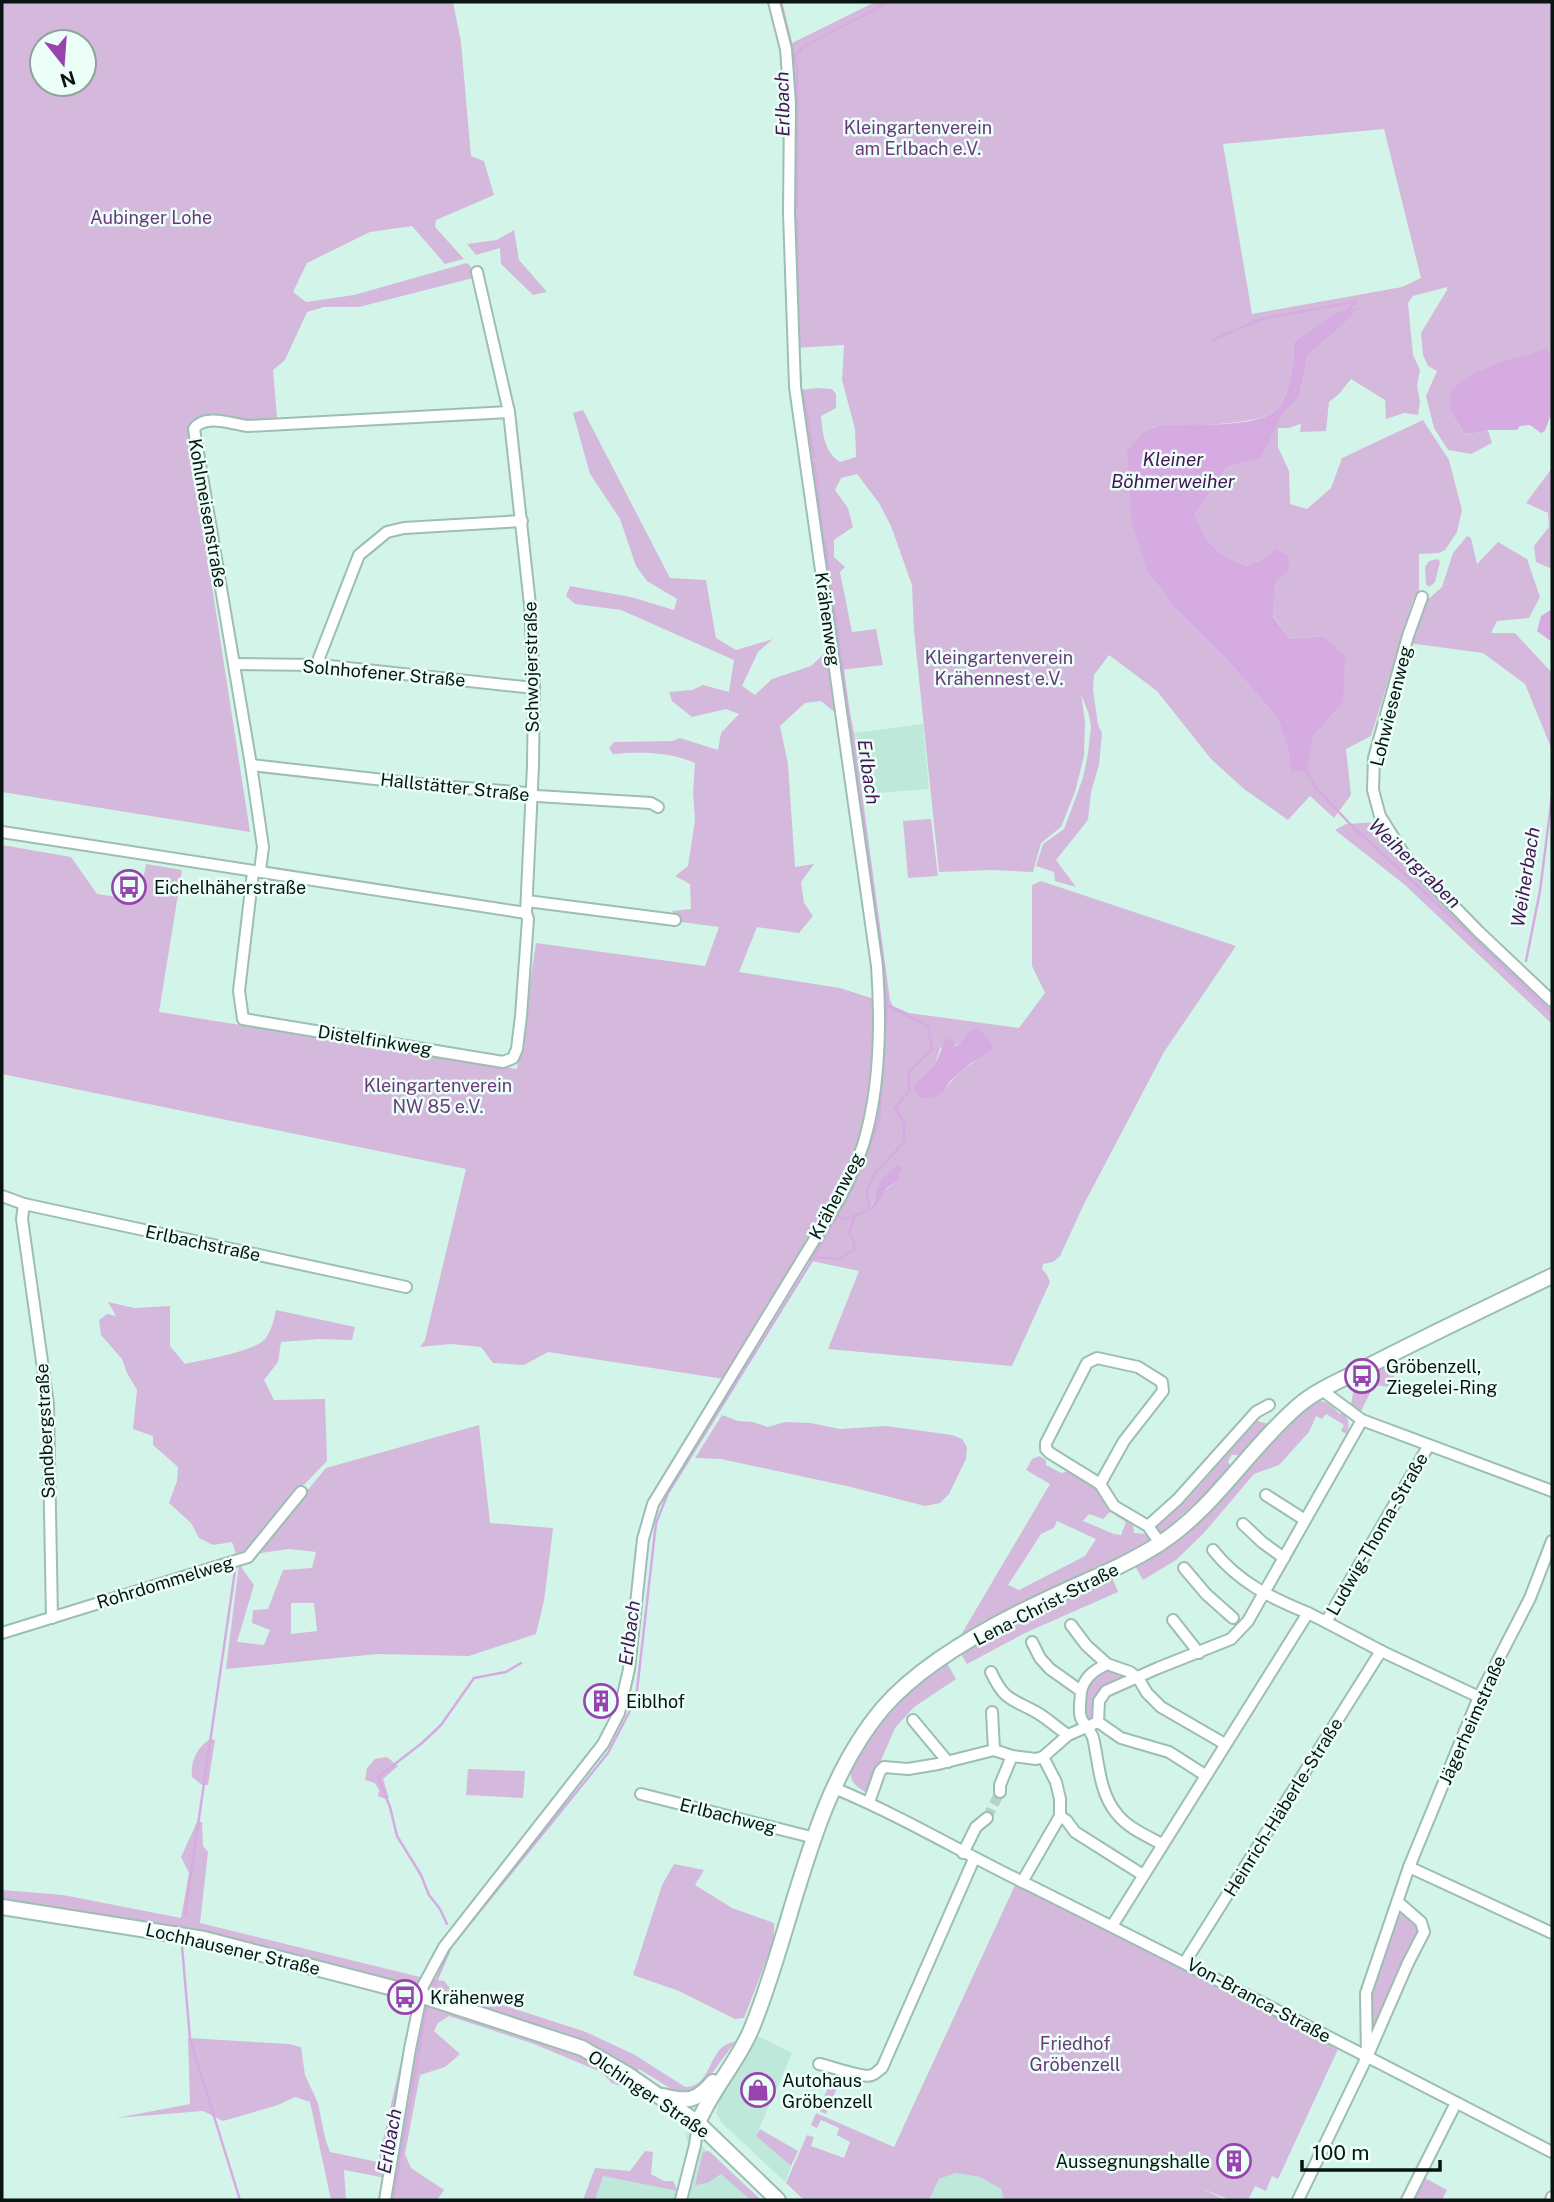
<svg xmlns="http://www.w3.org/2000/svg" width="1554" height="2202" font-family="'Public Sans',sans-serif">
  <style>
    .built { fill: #bee9da }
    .green { fill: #d4b9dc; fill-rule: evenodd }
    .water { fill: #d6abe2 }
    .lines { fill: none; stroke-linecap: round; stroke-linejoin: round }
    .stream { stroke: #d6abe2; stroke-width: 2.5 }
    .street-tunnel { stroke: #b5d3c9; stroke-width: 10; stroke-dasharray: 10 5; stroke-linecap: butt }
    .street-casing { stroke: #9dbeb2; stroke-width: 14 }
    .secondary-casing { stroke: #9dbeb2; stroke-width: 18 }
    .street { stroke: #fff; stroke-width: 10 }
    .secondary { stroke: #fff; stroke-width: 14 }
    .labels { text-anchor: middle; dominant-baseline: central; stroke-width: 5; stroke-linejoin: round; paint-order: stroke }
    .park-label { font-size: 18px; fill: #6c387a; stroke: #ebfff8 }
    .street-label { font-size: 18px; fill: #091511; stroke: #ebfff8 }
    .poi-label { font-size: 18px; fill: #091511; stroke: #ebfff8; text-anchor: start }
    .water-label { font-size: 19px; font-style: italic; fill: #471454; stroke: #ebfff8 }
  </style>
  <rect width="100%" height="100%" fill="#d3f5e9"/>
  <g class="built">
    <path d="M923 724 929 789 863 794 854 733Z"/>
    <path d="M756 2035 792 2053 756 2136 791 2166 785 2182 722 2123 716 2113 720 2099Z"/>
    <path d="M685 2131 761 2200H585L595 2171 678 2191 686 2160 688 2144Z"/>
    <path d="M956 2173 980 2177 1001 2189 1004 2200H929L939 2179Z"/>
  </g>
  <g class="green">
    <path d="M2 2H453L461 42 471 156 484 161 494 195 436 220 435 227 464 259 445 264 412 226 370 232 307 263 293 292 306 302 354 295 467 263 471 267 473 278 359 307H324L307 312 285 360 273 370 277 418 188 431 250 832 2 792ZM42 42H84V84H42Z"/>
    <path d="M875 2H1552V355L1547 349 1455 387C1446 404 1453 418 1464 433L1474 434 1488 430 1492 443 1471 454 1448 450 1434 428 1426 396 1437 371 1428 366 1423 355 1421 333 1447 290V287L1413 296 1408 303 1413 355 1420 370 1417 386 1420 401 1418 415 1404 413 1386 419 1385 400 1351 379 1339 394 1329 402 1326 431 1300 432 1301 424 1288 428H1278V447L1289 471 1290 504 1307 509 1331 488 1342 458 1423 420 1449 460 1462 510 1457 532 1445 550 1439 553 1419 554V595L1413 600 1371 736 1346 749 1351 795 1334 818 1310 796 1288 820 1244 789 1211 759 1157 691 1109 655 1094 675 1093 690 1098 725 1102 733 1099 765 1091 792 1088 820 1056 860 1076 887 1055 881 1054 872 1036 866 1043 844 1064 829 1083 778 1088 753 1091 727 1089 715 1081 694 1085 721 1084 756 1075 792 1061 827 1041 843 1033 872 991 870 939 872 914 631 912 585 891 526 879 503 857 474 841 478 835 490 848 508 853 527 834 540V557L845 567 840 572 852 632 876 629 883 665 841 670 854 733 890 1000 893 1006 909 1013 1019 1028 1045 993 1032 966V885L1041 881 1236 946 1164 1052 1084 1204 1060 1256 1053 1262 1043 1264 1042 1269 1047 1275 1050 1282 1012 1366 828 1349 859 1271 807 1260 852 1183 875 1122 885 1003 875 1000 871 1086 867 1115 848 1173 724 1379 548 1352 524 1365 493 1363 481 1347 451 1344 420 1347 425 1340 466 1169 2 1074V845L71 857 97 894 139 900 146 864 182 870 159 1012 517 1069 536 943 705 966 719 927 681 922 672 911 691 909 690 884 675 876 688 866 695 820 693 793 695 763C667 751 642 752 613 754L609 748 614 742 672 741 680 738 718 750 721 733 739 714 726 709 692 717 672 701 669 692 692 690 703 685 729 692 734 660 621 610 575 604 566 596 570 586 631 597 674 610 677 599 647 581 636 566 620 519 590 474 573 413 583 410 670 578 706 580 716 638 736 650 773 639 758 652 742 686 755 695 772 679 811 666 829 649 787 357 790 347 785 91 780 49ZM1384 129 1421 278 1402 287 1252 314 1223 144ZM1358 309 1347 321 1308 355 1299 398 1284 413 1261 456 1227 467 1195 514C1209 547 1213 551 1246 566L1265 558 1276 550 1288 572 1276 582 1273 615 1290 639 1323 636 1343 703 1312 738 1291 771 1288 750 1278 719 1228 661 1172 605 1148 572 1152 427C1179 425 1258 427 1276 410 1290 397 1294 360 1294 342L1338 311ZM844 345 842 380 855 429 856 457 840 462C824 452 823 434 821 416L836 408V394L832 389 817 388 800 390 795 348ZM821 701 838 715 856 855 874 968V999L840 988 739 972 757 927 799 933 813 916 804 903 801 882 814 864 795 867 788 764 780 726 805 703ZM967 1033 991 1052C973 1062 955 1073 945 1090L915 1084 935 1065 940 1048 959 1044ZM888 1173 896 1182 888 1188 870 1208Z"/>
    <path d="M514 230 519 260 547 292 533 295 501 264 500 248 476 255 467 244 497 240Z"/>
    <path d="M1552 468V569L1536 562 1534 546 1549 527 1548 513 1526 503Z"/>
    <path d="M1467 536 1471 538 1477 564 1498 542 1527 559 1540 597 1529 618 1497 621 1491 633H1515L1552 673V750L1525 684 1483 653 1409 643 1424 603 1442 587 1453 553Z"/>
    <path d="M1438 559 1440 562 1435 582 1429 587 1426 584 1425 567 1429 561Z"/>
    <path d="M931 819 938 876 908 878 903 821Z"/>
    <path d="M1378 822 1552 1006V1024L1405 885 1335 830 1346 824Z"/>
    <path d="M108 1302 134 1308 170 1306V1346L185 1364C202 1360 252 1352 264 1340 271 1333 274 1320 276 1310L355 1327 352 1340 319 1339 281 1342 278 1362 264 1380 274 1400 325 1399 327 1461 296 1493 245 1555 237 1557 232 1542 213 1545 199 1538 191 1523 169 1503 177 1481 178 1467 153 1445V1436L133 1429 137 1390 127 1373 122 1359 101 1335 99 1320 107 1314 116 1316Z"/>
    <path d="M1399 1359 1391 1387 1374 1385 1361 1411 1351 1404 1354 1387 1359 1380Z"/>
    <path d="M1317 1400 1328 1403 1340 1414 1342 1412C1350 1418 1349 1426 1347 1434L1341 1431 1344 1425 1326 1414 1322 1419 1316 1416 1309 1432 1279 1465 1254 1474 1203 1534 1176 1560 1143 1580 1135 1566 1158 1552 1279 1432Z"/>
    <path d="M722 1415 738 1421 753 1422 768 1427 785 1422 811 1423 840 1429 886 1426 952 1435 962 1439 967 1447 966 1459 949 1494 940 1503 925 1506 851 1487 721 1459 695 1458Z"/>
    <path d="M1257 1421 1269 1424 1241 1455H1232L1228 1461 1230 1466 1207 1492 1161 1534 1155 1528 1186 1501Z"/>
    <path d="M479 1425 490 1523 553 1528 544 1601 536 1634 469 1656 377 1654 226 1669 239 1564 254 1585 237 1642 264 1645 270 1630 252 1623 253 1610 268 1609 283 1570 312 1568 316 1552 289 1549 254 1554 326 1468ZM291 1603H314L317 1631 291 1634Z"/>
    <path d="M1039 1456 1046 1460V1465L1061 1473 1068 1471 1094 1485 1097 1492 1112 1510 1103 1519 1089 1514 1083 1521 1114 1534 1121 1535 1126 1522 1115 1515V1512L1133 1523 1134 1533 1148 1534 1151 1538 1150 1544 965 1637 961 1635 1050 1484 1026 1470 1032 1459ZM1057 1521 1096 1539 1085 1556 1019 1590 1008 1585 1041 1534 1054 1528Z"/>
    <path d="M1112 1577 1118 1592 1025 1633 967 1664 961 1654 1022 1619Z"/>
    <path d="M947 1663 956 1679 914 1707 895 1728 867 1793C859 1788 850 1783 851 1773 851 1764 858 1756 862 1748 884 1713 913 1686 947 1663Z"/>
    <path d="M1107 1666 1134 1677 1117 1683 1094 1710 1092 1720 1086 1719 1083 1691 1084 1683Z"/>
    <path d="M210 1739 215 1740 208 1785H202L192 1777C190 1761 197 1748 210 1739Z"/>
    <path d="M387 1757 398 1766 383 1779 389 1798 385 1799 378 1796 379 1790 375 1783 365 1780 367 1768 375 1759Z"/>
    <path d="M468 1769 525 1771 523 1798 466 1795Z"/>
    <path d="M197 1822H202L203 1846 208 1852 200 1923 424 1978 444 1981 450 1988 586 2032 635 2055 685 2087C707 2087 708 2062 721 2048 725 2044 731 2043 736 2041L700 2089 683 2096 639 2069 627 2088 612 2083 601 2072 534 2044 449 2016 438 2023 434 2031 460 2054 445 2067 420 2075 405 2154 411 2168 444 2190 437 2200H388L391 2179 344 2170 346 2200H331L310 2102 295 2097 278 2105 223 2121 203 2111 116 2118 190 2104 188 2038 289 2044 301 2047 305 2075 318 2103 325 2138 330 2152 378 2162 403 2052 410 2049 422 2004 414 2002 410 1998 201 1946 2 1915V1890L63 1895 181 1918 189 1873 181 1857Z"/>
    <path d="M674 1864 704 1870 695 1885 732 1908 774 1923V1940L744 2018 735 2019 679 1991 633 1975 662 1885Z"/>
    <path d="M1016 1883 1339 2047 1278 2179 1272 2176 1266 2191 1255 2186 1248 2200H1230L1200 2188 1226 2200H1004L1001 2189 980 2177 956 2173 939 2179 929 2200H804L786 2183 807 2135 814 2137 811 2146 844 2158 850 2142 837 2135 839 2128 821 2120 817 2128 811 2125 816 2113 894 2147Z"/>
    <path d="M1405 1913 1419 1924 1421 1934 1368 2051 1370 1995 1398 1914Z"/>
    <path d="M837 2068 844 2072 826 2114 818 2110Z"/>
    <path d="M760 2129 798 2151 791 2166 756 2136Z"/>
    <path d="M645 2151 653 2152 651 2174 664 2181H673L678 2191 603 2176 595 2200H583L595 2168 630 2171Z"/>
    <path d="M709 2151 761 2200H751L721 2174 707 2183 695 2185 703 2152Z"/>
    <path d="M1425 2178 1447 2190 1442 2200 1414 2199Z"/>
  </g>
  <g class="water">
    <path d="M1359 308 1347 321 1308 355 1299 398 1284 413 1261 457 1227 467 1195 514C1209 547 1213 551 1246 566L1265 558 1276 549 1289 557 1288 572 1276 582 1273 616 1290 639 1323 636 1345 656 1343 703 1312 738 1307 770 1291 772 1288 750 1278 719 1228 661 1172 605 1148 572 1132 523 1127 452C1134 443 1140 434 1150 429 1158 424 1172 426 1182 425 1206 424 1259 427 1277 409 1290 396 1294 360 1294 342L1338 311Z"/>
    <path d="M1547 349 1552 355V418L1550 417 1545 431 1541 433 1530 425 1520 426 1517 430H1488L1474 434 1464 433C1457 423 1448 410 1450 397 1454 372 1526 355 1547 349Z"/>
    <path d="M1552 609V642L1537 631 1541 616Z"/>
    <path d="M978 1028 992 1044 991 1052 970 1064 950 1081 945 1090 933 1098H921L914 1090 915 1084 935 1065 945 1040 953 1038 955 1046 959 1044 967 1033Z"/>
    <path d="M899 1165 902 1169 896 1182 887 1188 875 1207 870 1209 876 1197C875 1186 888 1170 899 1165Z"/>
  </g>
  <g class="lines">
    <g class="stream">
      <path d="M781 2 797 68V208"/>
      <path d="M795 56 803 47 889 2"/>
      <path d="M797 218 798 312"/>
      <path d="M1346 311 1357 301"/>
      <path d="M1213 340 1261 319 1354 302"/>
      <path d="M799 364 801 383"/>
      <path d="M802 390 814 457"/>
      <path d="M814 463 823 536"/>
      <path d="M1304 768 1316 788 1352 826 1457 922 1552 1014"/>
      <path d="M1526 961 1540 891 1552 796"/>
      <path d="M836 1216 845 1219 855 1216"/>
      <path d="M814 1256 853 1187 879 1121 887 1005"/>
      <path d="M185 1914 236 1564"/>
      <path d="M447 1924 440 1909 429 1895 421 1875 397 1836 390 1807 378 1777 422 1743 441 1725 474 1678 506 1672 521 1663"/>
      <path d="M455 1942 608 1753 636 1699 656 1523 668 1493 814 1257 838 1259 854 1250V1242L849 1232 855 1216 870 1209C869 1204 866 1197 867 1192 870 1172 892 1157 904 1142V1122L895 1108 909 1091V1072L932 1049 928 1026 887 1005 884 968 825 542"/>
      <path d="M182 1946 190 2039 240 2200"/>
      <path d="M432 1990 451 1947"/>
      <path d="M393 2200 427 2004"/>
    </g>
    <path class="street-tunnel" d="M987 1818 1000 1792"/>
    <g class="street-casing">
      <g id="street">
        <path d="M1422 597 1408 636 1374 758 1373 790 1380 816 1405 856 1478 931 1552 1001"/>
        <path d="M234 664 320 665 534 688"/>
        <path d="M320 665 319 658 359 555 387 532 404 528 522 521"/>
        <path d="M251 765 428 785 527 793 537 796 651 803 658 807"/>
        <path d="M2 832 526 913"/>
        <path d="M260 871 263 847 251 765 194 429C204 413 232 424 248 426L509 412"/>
        <path d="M253 872 239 991 243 1019 503 1062 513 1058 517 1049 521 1016 528 919 526 913 533 766 534 688 530 605 509 412 477 272"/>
        <path d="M527 901 675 920"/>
        <path d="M2 1196 24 1204 406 1287"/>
        <path d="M24 1204 22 1219 48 1404 52 1618"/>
        <path d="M1323 1391 1362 1420 1552 1491"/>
        <path d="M1429 1445 1326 1622 1381 1651 1479 1697"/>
        <path d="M1100 1484 1050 1453 1046 1449V1443L1087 1363 1097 1358 1138 1367 1162 1382 1163 1391 1124 1441 1100 1484 1114 1506 1148 1526 1160 1543"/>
        <path d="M1266 1495 1305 1520"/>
        <path d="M1243 1524 1262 1542 1284 1558"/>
        <path d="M1148 1526 1178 1499 1256 1412 1269 1405"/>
        <path d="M1213 1550C1238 1582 1271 1598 1308 1613"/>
        <path d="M1184 1568 1206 1594 1233 1618"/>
        <path d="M1173 1620 1199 1653"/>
        <path d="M1071 1625 1086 1645 1107 1664 1130 1672 1138 1678 1147 1693 1161 1707 1225 1744"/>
        <path d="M2 1633 248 1557 301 1492"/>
        <path d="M1032 1642 1040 1658 1050 1669 1081 1691C1081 1700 1078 1710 1081 1718 1085 1727 1093 1732 1094 1742 1099 1766 1100 1794 1117 1814 1128 1828 1147 1836 1162 1844"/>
        <path d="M991 1672C1004 1700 1010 1698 1036 1712 1047 1718 1057 1728 1068 1735"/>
        <path d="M1081 1691C1085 1677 1093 1671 1107 1664"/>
        <path d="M992 1712 994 1750"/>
        <path d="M913 1720 948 1762"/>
        <path d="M1098 1722 1121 1738 1169 1752 1205 1775"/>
        <path d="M834 1788C902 1816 966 1855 1033 1887 1207 1974 1380 2063 1552 2152"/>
        <path d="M1000 1792V1785L1012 1756"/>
        <path d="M641 1794 815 1838"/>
        <path d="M869 1802 880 1771 884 1767 908 1769 938 1764 994 1750 1012 1756 1036 1759 1043 1757 1068 1735 1098 1722 1099 1701 1106 1691 1158 1668 1231 1639 1248 1621 1362 1420"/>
        <path d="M1060 1816 1067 1821 1075 1832 1143 1875"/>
        <path d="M963 1853 976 1827 987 1818"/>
        <path d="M1409 1867 1552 1933"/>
        <path d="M1022 1882 1060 1816V1799L1056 1782 1043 1757"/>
        <path d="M1112 1926 1308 1613 1326 1622"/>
        <path d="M1185 1962 1381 1651"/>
        <path d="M1367 2057 1366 1993 1409 1867 1479 1697 1530 1598 1552 1541"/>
        <path d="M819 2064C831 2066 863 2079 872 2075 876 2074 878 2070 882 2068L974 1859"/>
        <path d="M385 2200 410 2049 423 1986 444 1947 603 1744 619 1713 629 1669 643 1539 653 1504 841 1196C849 1179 857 1163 863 1145 880 1090 881 1023 877 966L795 387 789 213 790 103 786 49 774 2"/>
        <path d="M681 2200 695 2145 698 2123"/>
        <path d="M1298 2200 1367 2057 1408 1963 1424 1932 1421 1922 1398 1902"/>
        <path d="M1407 2200 1456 2103"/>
        <path d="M1551 2200 1552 2197"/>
      </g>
    </g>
    <g class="secondary-casing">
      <g id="secondary">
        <path d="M2 1907 204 1939 420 1995 582 2048 627 2074 698 2123 778 2200"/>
        <path d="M663 2096C688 2102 696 2102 713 2082"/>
        <path d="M698 2123C712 2089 737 2063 751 2030 794 1927 809 1795 883 1708 921 1664 992 1625 1045 1600 1084 1581 1123 1567 1159 1544 1214 1509 1249 1448 1298 1406 1315 1391 1339 1381 1359 1371 1422 1338 1488 1307 1552 1276"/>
      </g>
    </g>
    <use href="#street" class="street"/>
    <use href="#secondary" class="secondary"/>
  </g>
  <defs>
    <g id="bus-ring" transform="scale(1.75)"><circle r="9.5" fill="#ebfff8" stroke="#9943b0" stroke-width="1.5"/><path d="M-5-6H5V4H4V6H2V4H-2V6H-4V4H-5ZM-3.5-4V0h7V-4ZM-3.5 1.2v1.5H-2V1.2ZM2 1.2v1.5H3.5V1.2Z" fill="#9943b0"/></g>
    <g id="building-ring" transform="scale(1.75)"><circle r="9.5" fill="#ebfff8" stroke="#9943b0" stroke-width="1.5"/><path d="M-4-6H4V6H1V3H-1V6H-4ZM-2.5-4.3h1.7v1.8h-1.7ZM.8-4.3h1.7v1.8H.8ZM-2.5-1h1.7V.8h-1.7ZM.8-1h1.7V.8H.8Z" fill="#9943b0"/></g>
    <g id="shop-ring" transform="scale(1.75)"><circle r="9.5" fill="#ebfff8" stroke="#9943b0" stroke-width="1.5"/><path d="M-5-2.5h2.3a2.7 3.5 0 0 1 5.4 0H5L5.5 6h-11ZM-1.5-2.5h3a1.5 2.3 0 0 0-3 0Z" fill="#9943b0"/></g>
  </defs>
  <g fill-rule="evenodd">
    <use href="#bus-ring" x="129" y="887"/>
    <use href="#bus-ring" x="1362" y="1376"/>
    <use href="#building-ring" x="601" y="1701"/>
    <use href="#bus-ring" x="405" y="1997"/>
    <use href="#shop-ring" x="758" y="2090"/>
    <use href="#building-ring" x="1234" y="2161"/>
  </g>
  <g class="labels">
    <g class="park-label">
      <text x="918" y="127">Kleingartenverein<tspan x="918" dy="21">am Erlbach e.V.</tspan></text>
      <text x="151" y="217">Aubinger Lohe</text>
      <text x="999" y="657">Kleingartenverein<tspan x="999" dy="21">Krähennest e.V.</tspan></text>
      <text x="438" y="1085">Kleingartenverein<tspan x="438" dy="21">NW 85 e.V.</tspan></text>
      <text x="1075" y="2043">Friedhof<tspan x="1075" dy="21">Gröbenzell</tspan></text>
    </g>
    <g class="street-label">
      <text transform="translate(208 513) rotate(80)">Kohlmeisenstraße</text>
      <text transform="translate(828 619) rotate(82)">Krähenweg</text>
      <text transform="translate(531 667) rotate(-91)">Schwojerstraße</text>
      <text transform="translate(384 673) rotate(5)">Solnhofener Straße</text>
      <text transform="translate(1391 706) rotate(-76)">Lohwiesenweg</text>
      <text transform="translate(455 787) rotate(6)">Hallstätter Straße</text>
      <text transform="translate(375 1040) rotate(9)">Distelfinkweg</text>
      <text transform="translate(836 1196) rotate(-62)">Krähenweg</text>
      <text transform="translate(203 1243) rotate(12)">Erlbachstraße</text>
      <text transform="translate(45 1431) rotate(-93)">Sandbergstraße</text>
      <text transform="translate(1377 1534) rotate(-60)">Ludwig-Thoma-Straße</text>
      <text transform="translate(165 1582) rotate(-17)">Rohrdommelweg</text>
      <text transform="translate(1046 1604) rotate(-27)">Lena-Christ-Straße</text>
      <text transform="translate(1472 1720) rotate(-66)">Jägerheimstraße</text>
      <text transform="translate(1283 1807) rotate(-58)">Heinrich-Häberle-Straße</text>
      <text transform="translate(728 1816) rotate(14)">Erlbachweg</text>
      <text transform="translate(233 1949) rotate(13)">Lochhausener Straße</text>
      <text transform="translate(1259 2000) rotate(28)">Von-Branca-Straße</text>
      <text transform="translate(649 2094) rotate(34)">Olchinger Straße</text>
    </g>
    <g class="poi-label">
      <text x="154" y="887">Eichelhäherstraße</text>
      <text x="1386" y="1366">Gröbenzell,<tspan x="1386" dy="21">Ziegelei-Ring</tspan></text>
      <text x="626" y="1701">Eiblhof</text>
      <text x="430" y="1997">Krähenweg</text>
      <text x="782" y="2080">Autohaus<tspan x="782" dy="21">Gröbenzell</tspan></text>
      <text x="1210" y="2161" text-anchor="end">Aussegnungshalle</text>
    </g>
    <g class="water-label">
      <text transform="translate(782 104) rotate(-91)">Erlbach</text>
      <text x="1173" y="459">Kleiner<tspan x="1173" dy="22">Böhmerweiher</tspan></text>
      <text transform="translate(869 772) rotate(82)">Erlbach</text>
      <text transform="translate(1415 863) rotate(44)">Weihergraben</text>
      <text transform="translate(1525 877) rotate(-81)">Weiherbach</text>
      <text transform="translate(629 1633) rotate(-83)">Erlbach</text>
      <text transform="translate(389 2141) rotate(-80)">Erlbach</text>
    </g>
  </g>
  <rect width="1554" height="2202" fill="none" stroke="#091511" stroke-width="7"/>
  <g transform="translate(63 63) rotate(163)"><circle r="33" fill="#ebfff8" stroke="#91a19c" stroke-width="2"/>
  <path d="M0-5L12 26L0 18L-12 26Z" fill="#9943b0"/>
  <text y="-10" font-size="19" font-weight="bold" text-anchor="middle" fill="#091511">N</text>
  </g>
  <path d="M1302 2160v10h138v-10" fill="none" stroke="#091511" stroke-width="3.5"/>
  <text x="1312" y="2160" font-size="21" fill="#091511" stroke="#ebfff8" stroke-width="5" paint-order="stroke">100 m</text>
</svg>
